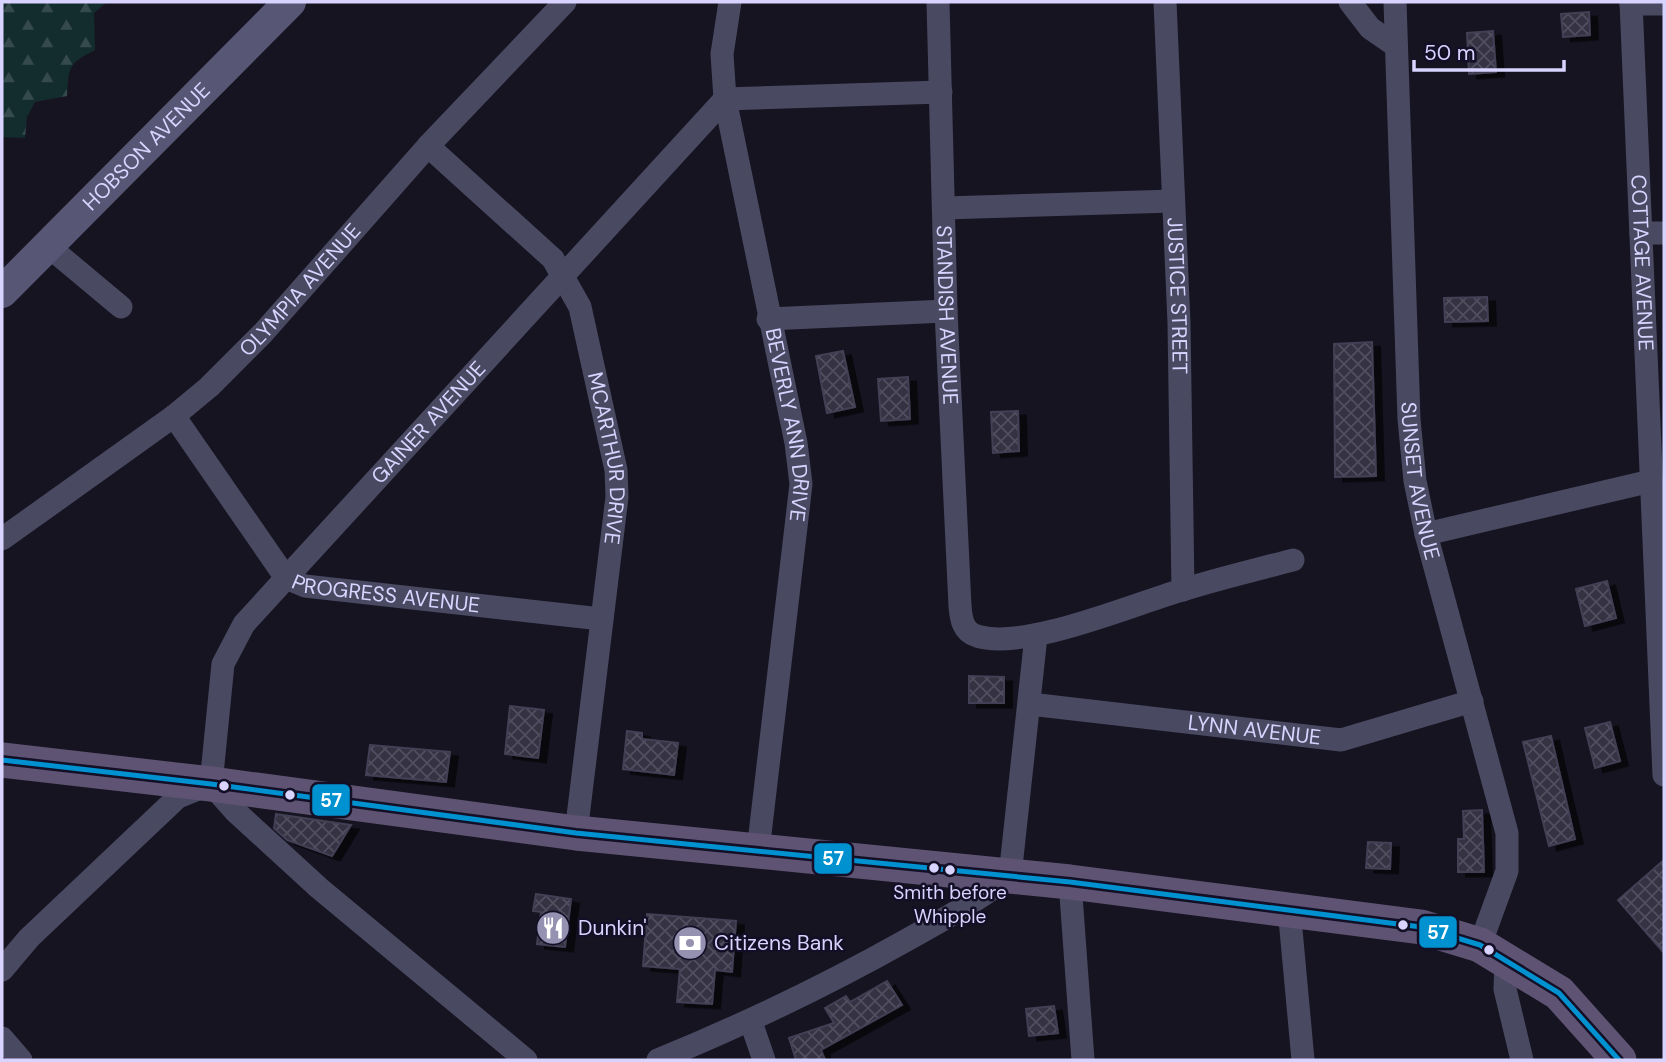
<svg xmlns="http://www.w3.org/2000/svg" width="1666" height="1062" font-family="'DM Sans',sans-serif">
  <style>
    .forest { fill: url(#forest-firs) }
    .building { fill: url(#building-cross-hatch); stroke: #433f54; stroke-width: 2; filter: url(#shadow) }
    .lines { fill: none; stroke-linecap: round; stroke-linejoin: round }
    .street { stroke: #4a4962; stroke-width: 23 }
    .secondary { stroke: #575674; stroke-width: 32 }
    .primary { stroke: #5e5373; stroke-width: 35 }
    .bus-1-casing { stroke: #130f26; stroke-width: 10 }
    .bus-1 { stroke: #0092d0; stroke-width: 5 }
    .bus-dot { fill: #d9d4ff; stroke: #130f26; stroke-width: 2.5 }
    .labels { text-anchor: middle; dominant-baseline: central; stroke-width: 5; stroke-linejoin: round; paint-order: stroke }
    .bus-label { font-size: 19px; fill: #d9d4ff; stroke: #130f26 }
    .street-label { font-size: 21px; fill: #d9d4ff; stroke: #130f26 }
    .poi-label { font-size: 21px; fill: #d9d4ff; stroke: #130f26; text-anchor: start }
    .line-badge { stroke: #130f26; stroke-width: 2.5 }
    .badge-label { font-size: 19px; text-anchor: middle; font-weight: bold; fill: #fff }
  </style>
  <defs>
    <pattern id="forest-firs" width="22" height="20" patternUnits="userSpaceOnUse" patternTransform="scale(1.75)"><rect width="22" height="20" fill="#132c2d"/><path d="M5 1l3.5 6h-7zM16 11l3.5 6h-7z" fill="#354a4c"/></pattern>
    <pattern id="building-cross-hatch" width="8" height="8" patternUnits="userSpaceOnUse" patternTransform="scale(1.75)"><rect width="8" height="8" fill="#343243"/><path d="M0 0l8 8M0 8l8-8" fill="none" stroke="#514f5f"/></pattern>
    <filter id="shadow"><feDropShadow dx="8" dy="4.5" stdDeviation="0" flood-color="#0009"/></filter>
  </defs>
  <rect width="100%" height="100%" fill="#161421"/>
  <path class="forest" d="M2 2H107L94 13 95 50C68 64 69 66 67 96L35 102 27 117 25 138 2 137Z"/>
  <g class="building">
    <path d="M1589 12 1590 35 1563 37 1561 14Z"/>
    <path d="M1493 31 1496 72 1469 74 1467 33Z"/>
    <path d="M1487 297 1488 321 1445 322 1444 298Z"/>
    <path d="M1372 342 1376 476 1335 477 1334 344Z"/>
    <path d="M843 351 855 407 827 413 816 356Z"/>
    <path d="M908 377 910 419 881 421 878 379Z"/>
    <path d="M1018 411 1019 451 993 453 991 412Z"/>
    <path d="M1607 581 1616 618 1585 626 1576 589Z"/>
    <path d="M969 676 1004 677V703H969Z"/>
    <path d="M510 706 544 710 538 758 505 754Z"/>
    <path d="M1610 722 1620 761 1595 768 1585 728Z"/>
    <path d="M627 731 642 733V739L678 743 674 775 623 769Z"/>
    <path d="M1551 736 1575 839 1549 846 1523 742Z"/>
    <path d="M370 745 450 752 446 782 366 775Z"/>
    <path d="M1482 810 1484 872H1458V839H1464L1463 811Z"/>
    <path d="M276 814 351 825 332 856 287 840 274 828Z"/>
    <path d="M1368 842 1391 843 1390 869 1366 868Z"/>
    <path d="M1664 860V953L1618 900Z"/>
    <path d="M536 894 571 899 565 947 537 944 541 912 533 911Z"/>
    <path d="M647 914 736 921 732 972 715 970 712 1004 677 1002 680 969 643 966Z"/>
    <path d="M887 981 902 1005 821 1050 825 1060H796L789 1038 834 1023 825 1008 846 996 850 1002Z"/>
    <path d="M1054 1006 1058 1033 1029 1036 1026 1009Z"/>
  </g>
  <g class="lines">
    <g class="street">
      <path id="s1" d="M730 2 722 54 725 99 796 443 801 484 758 851"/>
      <path id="s2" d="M938 2 946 311 960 606C961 619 963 632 977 636 1023 651 1131 605 1179 591 1217 579 1255 570 1293 560"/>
      <path id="s3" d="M1165 2 1179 323 1183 590"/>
      <path d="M1350 2 1370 28 1396 46"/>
      <path id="s4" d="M1395 2 1409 419 1415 481 1426 534 1507 833V871L1480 945"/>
      <path id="s5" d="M1631 2 1664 775"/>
      <path d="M1631 4H1664"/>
      <path id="s6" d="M428 146 553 259 580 307 616 470 617 497 576 833"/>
      <path d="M945 208 1173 201"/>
      <path d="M1641 233H1664"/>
      <path d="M48 246 121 307"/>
      <path d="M768 319 946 311"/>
      <path id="s7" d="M174 416 286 578 305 586 601 619"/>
      <path d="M1426 534 1651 481"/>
      <path id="s8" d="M2 539 174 416 209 387 263 333 428 146 565 2"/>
      <path id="s9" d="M1030 704 1341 740 1472 701"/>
      <path id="s10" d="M211 784 223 664 244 624 725 99 941 92"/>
      <path d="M211 784 236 812 319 888 526 1060"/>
      <path d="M1070 882 1083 1060"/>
      <path d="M1289 908 1303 1060"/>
      <path d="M1506 959 1505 989 1522 1060"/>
      <path d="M2 970 29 938 178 797 205 786"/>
      <path d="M751 1022 764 1060"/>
      <path d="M2 1038 21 1060"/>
      <path d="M658 1060C743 1025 825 986 905 941 941 921 977 901 1010 876L1036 636"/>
    </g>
    <path class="secondary" id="s11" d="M2 292 290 2"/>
    <path class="primary" d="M2 760 211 784 576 833 1070 882 1421 927 1480 945 1559 993 1619 1060"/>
    <g class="bus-1-casing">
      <path id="bus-1" d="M2 760 211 784 576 833 1070 882 1421 927 1480 945 1559 993 1619 1060"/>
    </g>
    <use href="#bus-1" class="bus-1"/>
  </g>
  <defs>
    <g id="restaurant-disc" transform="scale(1.75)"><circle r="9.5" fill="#9591b1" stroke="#130f26"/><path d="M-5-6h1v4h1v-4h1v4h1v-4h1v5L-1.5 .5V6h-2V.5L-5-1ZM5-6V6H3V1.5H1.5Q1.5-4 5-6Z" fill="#fff"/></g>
    <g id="bank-disc" transform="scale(1.75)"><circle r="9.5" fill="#9591b1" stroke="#130f26"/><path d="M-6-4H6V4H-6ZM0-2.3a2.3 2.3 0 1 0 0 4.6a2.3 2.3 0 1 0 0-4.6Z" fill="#fff"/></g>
  </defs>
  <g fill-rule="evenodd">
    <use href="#restaurant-disc" x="553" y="928"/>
    <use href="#bank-disc" x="690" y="943"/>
  </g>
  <g class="bus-dot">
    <circle cx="224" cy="786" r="6"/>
    <circle cx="290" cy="795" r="6"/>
    <circle cx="934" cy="868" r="6"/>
    <circle cx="950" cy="870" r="6"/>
    <circle cx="1403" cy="925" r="6"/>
    <circle cx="1489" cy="950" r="6"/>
  </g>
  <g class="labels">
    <g class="bus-label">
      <text x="950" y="892">Smith before<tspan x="950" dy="24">Whipple</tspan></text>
    </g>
    <g class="street-label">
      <text stroke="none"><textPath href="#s11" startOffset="205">HOBSON AVENUE</textPath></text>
      <text stroke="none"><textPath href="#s5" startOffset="261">COTTAGE AVENUE</textPath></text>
      <text stroke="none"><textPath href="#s8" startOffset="390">OLYMPIA AVENUE</textPath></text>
      <text stroke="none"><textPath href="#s3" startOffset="294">JUSTICE STREET</textPath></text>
      <text stroke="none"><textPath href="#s2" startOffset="313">STANDISH AVENUE</textPath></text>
      <text stroke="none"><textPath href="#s10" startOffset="439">GAINER AVENUE</textPath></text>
      <text stroke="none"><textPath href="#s1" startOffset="430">BEVERLY ANN DRIVE</textPath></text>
      <text stroke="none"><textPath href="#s6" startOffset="378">MCARTHUR DRIVE</textPath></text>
      <text stroke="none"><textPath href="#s4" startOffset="480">SUNSET AVENUE</textPath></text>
      <text stroke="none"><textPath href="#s7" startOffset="299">PROGRESS AVENUE</textPath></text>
      <text stroke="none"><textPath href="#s9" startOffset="226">LYNN AVENUE</textPath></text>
    </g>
    <g class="poi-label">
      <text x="578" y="928">Dunkin'</text>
      <text x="714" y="943">Citizens Bank</text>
    </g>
  </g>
  <g class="line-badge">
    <rect x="311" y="783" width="40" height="34" rx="7" fill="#0092d0"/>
    <rect x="813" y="842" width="40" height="33" rx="7" fill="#0092d0"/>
    <rect x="1418" y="915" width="40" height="34" rx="7" fill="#0092d0"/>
  </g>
  <g class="badge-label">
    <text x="331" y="807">57</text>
    <text x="833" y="865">57</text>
    <text x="1438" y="939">57</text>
  </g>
  <rect width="1666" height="1062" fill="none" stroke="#d9d4ff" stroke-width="7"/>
  <path d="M1414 60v10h150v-10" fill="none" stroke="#d9d4ff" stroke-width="3.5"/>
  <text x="1424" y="60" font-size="21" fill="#d9d4ff" stroke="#130f26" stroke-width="5" paint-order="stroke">50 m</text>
</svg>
